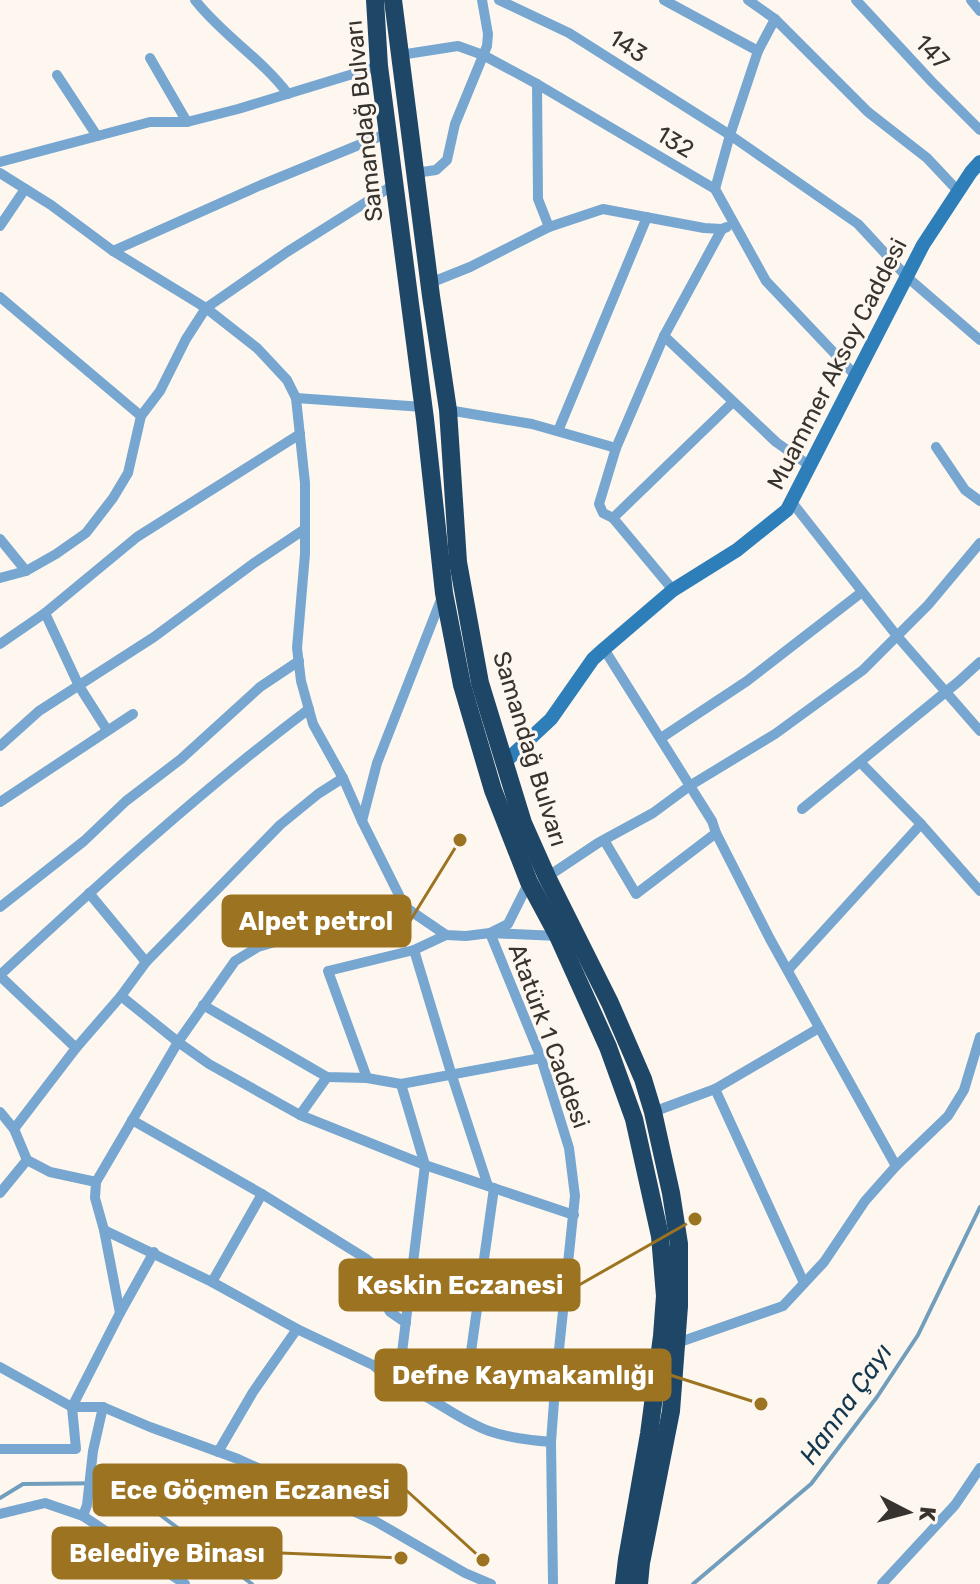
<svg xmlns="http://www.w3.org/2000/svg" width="980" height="1584" font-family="Rubik,sans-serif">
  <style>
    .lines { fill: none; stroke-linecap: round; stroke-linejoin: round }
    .stream { stroke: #729ebd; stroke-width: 4 }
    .street { stroke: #77a7d0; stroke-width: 10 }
    .secondary { stroke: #2e7eba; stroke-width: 14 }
    .highway { stroke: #1e4666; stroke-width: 18 }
    .labels { text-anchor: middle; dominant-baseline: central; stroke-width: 6; stroke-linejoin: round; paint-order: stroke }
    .street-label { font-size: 24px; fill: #37332f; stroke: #fef7f0 }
    .water-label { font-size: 26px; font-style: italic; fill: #12374e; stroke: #fef7f0 }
    .leader { fill: none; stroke: #9c7421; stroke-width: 3 }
    .callout-dot { fill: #9c7421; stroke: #fef7f0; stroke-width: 3 }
    .callout { fill: #9c7421; stroke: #9c7421; stroke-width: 3 }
    .callout-label { font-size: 26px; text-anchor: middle; font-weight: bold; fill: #fff }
  </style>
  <rect width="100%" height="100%" fill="#fef7f0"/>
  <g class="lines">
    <g class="stream">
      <path d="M0 1498 23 1484 118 1483 252 1584"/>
      <path d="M693 1584 811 1484 877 1397 918 1335 980 1207"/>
    </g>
    <g class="street">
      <path d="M195 0C222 35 261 58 288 94"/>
      <path d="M499 0 569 33 730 135 858 224 907 277 980 340"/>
      <path d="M664 0 758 51"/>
      <path d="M748 0 775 19"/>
      <path d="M856 0 932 82 980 130"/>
      <path d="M971 0 980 11"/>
      <path d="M400 55 458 46 483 55 537 84 715 189 766 281 856 376"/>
      <path d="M150 58 187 122"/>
      <path d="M57 75 97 136"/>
      <path d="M537 84 538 199 549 227"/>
      <path d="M0 162 150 122H187L238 109 379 66"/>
      <path d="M0 173 51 205 113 251 206 308 257 348 287 380 296 398 305 483V554L297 648 301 681 313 724 343 778 362 821 405 907 446 935 466 936 490 933 508 924 529 882"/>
      <path d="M415 173 436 170 447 160 455 124 487 46 488 34 482 0"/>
      <path d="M715 189 730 135 758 51 775 19 868 112 927 158 958 191"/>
      <path d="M0 226 25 189"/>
      <path d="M113 251 261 185 388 133"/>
      <path d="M430 283 470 267 549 227 603 209 704 228 722 229 727 227"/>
      <path d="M0 297 141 416"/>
      <path d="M664 336 776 442 810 466"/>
      <path d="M296 398 423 407"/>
      <path d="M448 410 532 424 616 448 664 336 722 229"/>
      <path d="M558 431 647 217"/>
      <path d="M936 447 965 490 980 501"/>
      <path d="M791 501 897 636 980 731"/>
      <path d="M613 518 603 513 599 504 616 448"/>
      <path d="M0 539 26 571"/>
      <path d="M0 578 26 571 56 554 86 533 113 498 128 473 141 416 160 391 186 339 206 308 287 252 395 184"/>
      <path d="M673 590 613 518 733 402"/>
      <path d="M45 613 79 686 107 730"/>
      <path d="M0 644 45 613 137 537 300 434"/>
      <path d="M604 649 712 821 716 833 770 939 896 1166"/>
      <path d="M661 738 747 681 862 592"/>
      <path d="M0 746 39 711 154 637 254 563 305 529"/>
      <path d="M861 763 921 824 980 891"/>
      <path d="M0 802 133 714"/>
      <path d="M802 809 958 682 980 662"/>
      <path d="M362 821 377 763 442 597"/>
      <path d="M604 840 636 894 716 833"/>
      <path d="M547 877 598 843 653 813 691 785 775 734 863 670 928 605 980 543"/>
      <path d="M89 893 146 962"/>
      <path d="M0 907 84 841 126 801 181 759 260 687 299 661"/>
      <path d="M414 950 452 1076 488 1186"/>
      <path d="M788 970 921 824"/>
      <path d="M0 975C100 883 200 791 309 709"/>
      <path d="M0 976 76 1048"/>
      <path d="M121 996 178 1042 209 1064 300 1115 425 1165 574 1215"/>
      <path d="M203 1005 327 1077 367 1078 401 1084 541 1058"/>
      <path d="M367 1078 328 971 414 950 446 935"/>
      <path d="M715 1089 804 1283"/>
      <path d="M0 1112 14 1129 27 1160 0 1193"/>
      <path d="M653 1112 715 1089 819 1028"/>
      <path d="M300 1115 327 1077"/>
      <path d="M132 1120 262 1194 365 1258 375 1266 382 1299 390 1312 406 1323"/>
      <path d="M14 1129 76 1048 121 996 146 962 280 825 318 794 343 778"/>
      <path d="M27 1160 50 1172 96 1182 95 1198 104 1230 120 1313"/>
      <path d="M96 1182 178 1042 235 961 258 947 322 928 405 907"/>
      <path d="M104 1230 212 1282 297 1329 373 1365 393 1382 401 1361 555 1388 658 1372"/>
      <path d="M212 1282 262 1194"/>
      <path d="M677 1343 783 1306 824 1262 865 1201 896 1166 948 1116 964 1090 980 1037"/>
      <path d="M401 1361 425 1165 401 1084"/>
      <path d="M0 1367 72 1407H103L150 1427 238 1459 375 1521 465 1573 491 1584"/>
      <path d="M468 1373 494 1188"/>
      <path d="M393 1382C428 1392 455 1419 489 1431 509 1438 531 1440 551 1442"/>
      <path d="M0 1449H76L72 1407 120 1313 154 1252"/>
      <path d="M218 1452 253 1392 297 1329"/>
      <path d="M0 1514 45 1503 83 1516 185 1584"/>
      <path d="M83 1516 87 1505 93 1451 103 1407"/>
      <path d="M553 1584 551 1442 555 1388 575 1196 569 1148 541 1058 490 933 558 936"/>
      <path d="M882 1584 955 1505 980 1468"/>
    </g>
    <path class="secondary" d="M505 762 551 719 593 659 604 649 673 590 737 550 787 510 923 245 971 172 980 162"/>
    <g class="highway">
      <path d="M375 0 379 66 425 419 444 593 462 685 493 790 529 882 558 936 608 1047 634 1119 660 1236 665 1296 662 1336 649 1434 627 1559 624 1584"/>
      <path d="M393 0 431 296 448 410 458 562 480 683 523 823 547 877 610 1003 643 1079 653 1112 671 1193 679 1244V1306L671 1411 641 1563 639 1584"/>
    </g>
  </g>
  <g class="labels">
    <g class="street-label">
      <text transform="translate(628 46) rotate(32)">143</text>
      <text transform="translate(932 52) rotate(47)">147</text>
      <text transform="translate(364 121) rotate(-96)">Samandağ Bulvarı</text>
      <text transform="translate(675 142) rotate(31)">132</text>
      <text transform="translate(837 364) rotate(-63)">Muammer Aksoy Caddesi</text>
      <text transform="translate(530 749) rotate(73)">Samandağ Bulvarı</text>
      <text transform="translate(549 1036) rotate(70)">Atatürk 1 Caddesi</text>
    </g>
    <g class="water-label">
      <text transform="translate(846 1404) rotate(-55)">Hanna Çayı</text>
    </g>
  </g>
  <path class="leader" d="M460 840L410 921M695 1219L579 1285M761 1404L670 1375M483 1560L406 1490M401 1558L281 1553"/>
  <g class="callout-dot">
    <circle cx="460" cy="840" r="8"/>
    <circle cx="695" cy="1219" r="8"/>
    <circle cx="761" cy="1404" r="8"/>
    <circle cx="483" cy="1560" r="8"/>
    <circle cx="401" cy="1558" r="8"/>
  </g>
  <g class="callout">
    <rect x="223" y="896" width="187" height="50" rx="8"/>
    <rect x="340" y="1260" width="239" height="50" rx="8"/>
    <rect x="376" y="1350" width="294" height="50" rx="8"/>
    <rect x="94" y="1465" width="312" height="50" rx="8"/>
    <rect x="53" y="1528" width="228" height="50" rx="8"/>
  </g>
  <g class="callout-label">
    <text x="316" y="930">Alpet petrol</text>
    <text x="460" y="1294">Keskin Eczanesi</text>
    <text x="523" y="1384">Defne Kaymakamlığı</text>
    <text x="250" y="1499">Ece Göçmen Eczanesi</text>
    <text x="167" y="1562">Belediye Binası</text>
  </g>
  <g transform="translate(908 1512) rotate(96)" stroke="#fef7f0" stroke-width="6" paint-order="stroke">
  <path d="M0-6L14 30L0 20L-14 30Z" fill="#37332f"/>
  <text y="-12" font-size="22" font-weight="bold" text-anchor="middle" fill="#37332f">K</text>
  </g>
</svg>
